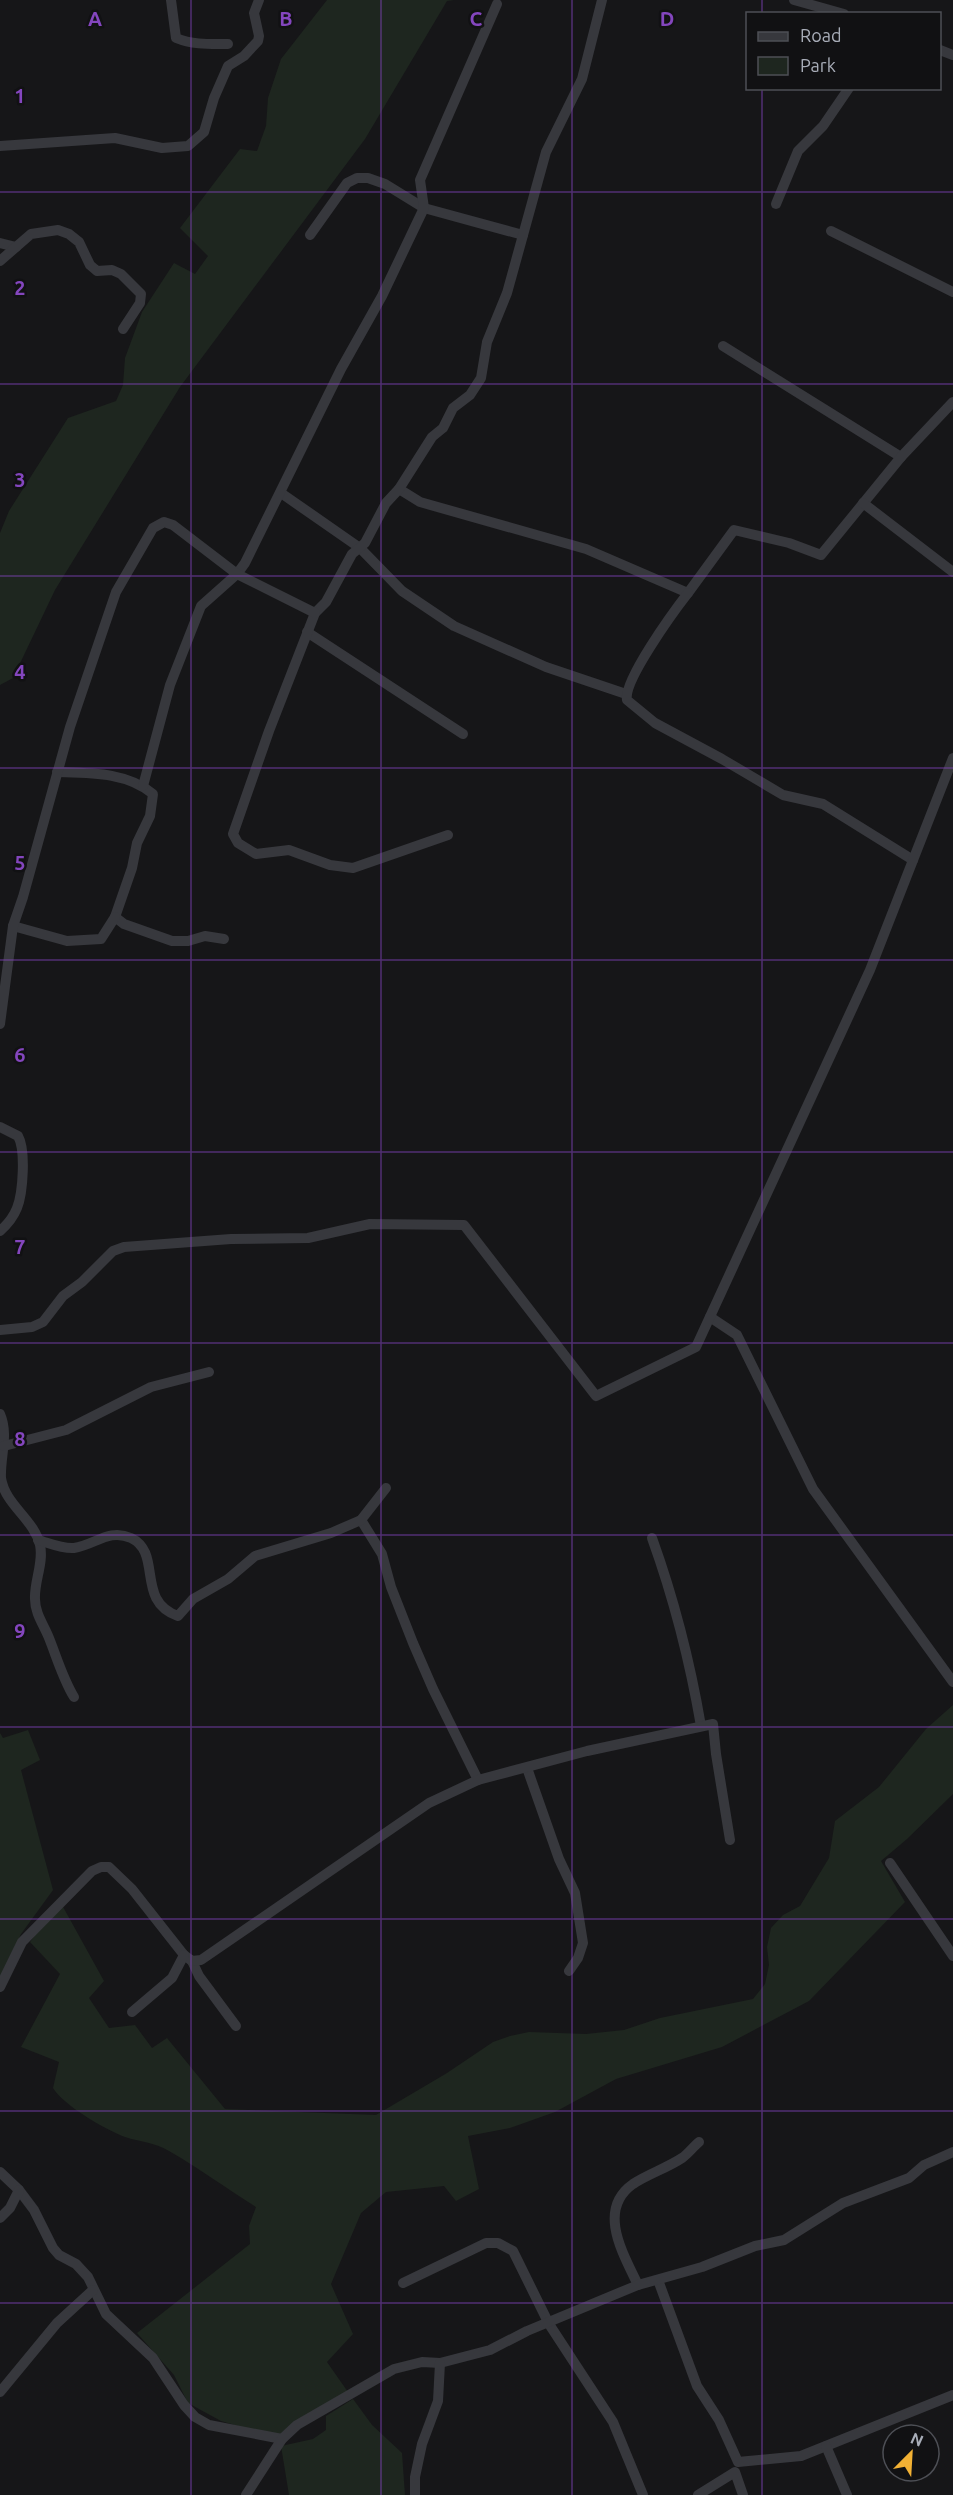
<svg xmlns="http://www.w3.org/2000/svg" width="953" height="2495" font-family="Ubuntu,sans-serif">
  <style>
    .green { fill: #1e261f }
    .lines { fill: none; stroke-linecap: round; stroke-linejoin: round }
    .minor { stroke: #37383d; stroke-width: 10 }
    .grid { fill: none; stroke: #8446be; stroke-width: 1.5; stroke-opacity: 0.55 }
    .grid-label { font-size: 20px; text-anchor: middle; font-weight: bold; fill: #8446be; stroke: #111113; stroke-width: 5; stroke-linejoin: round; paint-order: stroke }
  </style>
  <rect width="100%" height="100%" fill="#161618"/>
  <g class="green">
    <path d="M327 0H454L447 1 365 139 180 387 55 590 13 678 0 685V533L9 511 68 418 116 401 123 385 125 358 142 312 174 263 195 274 208 256 180 228 240 149 257 151 266 126 268 98 281 59Z"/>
    <path d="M953 1705V1794L907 1839 881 1861 905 1902 809 2001 722 2047 616 2079 555 2112 510 2128 468 2136 479 2189 456 2201 444 2186 386 2192 361 2213 331 2284 353 2334 327 2362 348 2392 275 2437 221 2421 188 2403 174 2375 137 2333 250 2244 249 2226 256 2207C227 2189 199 2168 169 2151 154 2142 140 2142 125 2137 106 2130 63 2105 53 2088L59 2062 21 2047 60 1974 30 1942 43 1924 62 1905 104 1981 89 1998 109 2028 135 2025 152 2048 167 2038 225 2109 376 2115 447 2073 493 2042 510 2036 529 2032 586 2034 624 2030 660 2018 753 1999 765 1984 769 1965 767 1947 771 1928 783 1915 800 1906 829 1858 835 1821 879 1787 926 1729Z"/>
    <path d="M28 1730 40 1760 21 1770 53 1890 21 1934 0 1977V1733L3 1738Z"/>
    <path d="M353 2399 372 2425 402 2453 405 2495H289L281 2446 313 2439 326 2430V2416Z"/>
  </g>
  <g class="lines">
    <g class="minor">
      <path d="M171 0 176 38C193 45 210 44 228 44"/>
      <path d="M794 0 844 14"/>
      <path d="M940 50 953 55"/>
      <path d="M0 146 115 138 162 148 188 146 204 132 214 98 228 66 244 56 258 41 259 36 254 13 259 0"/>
      <path d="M776 204 798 151 823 126 849 88"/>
      <path d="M831 231 953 292"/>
      <path d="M310 235 347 183 357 178H368L385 184 424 208 523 235"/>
      <path d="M0 243 16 247"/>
      <path d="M0 261 31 234 58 230 69 234 79 242 90 265 97 271 112 270 121 274 141 294 140 303 123 329"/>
      <path d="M723 346 901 457"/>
      <path d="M399 489 420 502 586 549 688 593 734 530 789 543 821 555 901 457 953 402"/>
      <path d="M281 493 360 548 402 591 454 626 546 667 626 694"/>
      <path d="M863 503 953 572"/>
      <path d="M688 593C674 611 623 681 627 700L655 723 722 759 783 795 823 804 913 860"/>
      <path d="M307 632 463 734"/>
      <path d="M57 772C90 773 127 772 153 794L150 816 137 843 132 868 115 917 124 924 172 941H188L205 936 224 939"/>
      <path d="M143 786 170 685 201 606 237 574 245 563 341 369 382 296 424 208 420 180 497 4"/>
      <path d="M448 835 353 868 330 865 289 850 256 854 238 843 233 834 269 731 315 613 326 602 352 554 365 543 386 503 399 489 432 437 443 428 453 408 470 395 481 378 487 342 507 293 546 152 582 79 602 0"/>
      <path d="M13 926 67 941 101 939 115 917"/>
      <path d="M0 1024 13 926 23 897 70 727 116 592 153 528 164 522 173 525 237 574 315 613"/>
      <path d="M0 1127 18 1136C26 1150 23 1193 17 1208 13 1218 8 1224 0 1231"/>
      <path d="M710 1317 737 1335 813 1489 953 1682"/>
      <path d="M0 1330 32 1327 43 1322 63 1296 82 1282 113 1251 124 1247 231 1239 308 1238 370 1224 464 1225 596 1396 696 1347 870 970 953 758"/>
      <path d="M0 1414C9 1435 0 1456 1 1478 5 1505 34 1519 40 1545 44 1563 34 1581 35 1599 35 1614 44 1625 49 1638 57 1658 63 1679 74 1697"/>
      <path d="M4 1446 66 1430 151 1387 209 1372"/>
      <path d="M361 1520 382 1554 391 1587 413 1643 433 1689 478 1780"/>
      <path d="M652 1538C674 1599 690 1662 701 1726"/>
      <path d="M38 1540C49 1543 62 1549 74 1548 95 1545 109 1528 131 1538 163 1553 135 1601 178 1616L193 1599 228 1579 255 1556 331 1533 361 1520 386 1488"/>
      <path d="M527 1768 559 1859 575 1893 583 1943 578 1958 569 1971"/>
      <path d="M890 1863 953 1956"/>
      <path d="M192 1961 199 1976 236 2026"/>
      <path d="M0 1987 22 1942 92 1871 101 1867H109L132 1889 184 1955 192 1961 201 1960 429 1803 478 1780 587 1751 713 1724 716 1754 730 1840"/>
      <path d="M132 2012 172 1978 184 1955"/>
      <path d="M0 2172 19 2190 34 2210 53 2248 59 2255 76 2264 88 2277 106 2314 153 2358 184 2405 195 2417 209 2425 282 2439"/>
      <path d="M0 2218 10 2208 19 2190"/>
      <path d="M658 2280 697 2386 719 2420 738 2462 801 2456 953 2395"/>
      <path d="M403 2283 486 2243H498L513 2251 549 2324 613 2422 643 2495"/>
      <path d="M638 2285C624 2255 596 2210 633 2184 648 2174 667 2168 682 2158 688 2154 693 2147 699 2142"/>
      <path d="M0 2392 57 2323 93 2290"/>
      <path d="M826 2446 847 2495"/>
      <path d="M246 2495 282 2439 297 2425 394 2369 422 2362 440 2363 490 2350 527 2331 638 2285 702 2267 755 2246 784 2240 843 2203 909 2178 924 2165 953 2152"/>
      <path d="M415 2495V2477L422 2444 438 2401 440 2363"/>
      <path d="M698 2495 735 2472 743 2495"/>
    </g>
  </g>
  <path class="grid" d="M191 0V2495M381 0V2495M572 0V2495M762 0V14M762 88V2495M0 192H953M0 384H953M0 576H953M0 768H953M0 960H953M0 1152H953M0 1343H953M0 1535H953M0 1727H953M0 1919H953M0 2111H953M0 2303H953"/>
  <g class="grid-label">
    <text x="95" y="26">A</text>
    <text x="286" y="26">B</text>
    <text x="476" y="26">C</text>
    <text x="667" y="26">D</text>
    <text x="20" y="103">1</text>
    <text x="20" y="295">2</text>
    <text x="20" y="487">3</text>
    <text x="20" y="679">4</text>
    <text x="20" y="870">5</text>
    <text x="20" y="1062">6</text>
    <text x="20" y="1254">7</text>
    <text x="20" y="1446">8</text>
    <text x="20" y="1638">9</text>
  </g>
  <rect x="746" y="12" width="195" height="78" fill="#111113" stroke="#4d4f55" stroke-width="1.5"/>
  <rect x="758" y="32" width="30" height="9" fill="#37383d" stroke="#4d4f55" stroke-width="1.5"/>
  <text x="800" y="42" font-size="18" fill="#a8adb8">Road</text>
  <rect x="758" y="57" width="30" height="18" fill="#1e261f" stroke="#4d4f55" stroke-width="1.5"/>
  <text x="800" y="72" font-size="18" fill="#a8adb8">Park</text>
  <g transform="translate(911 2453) rotate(24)"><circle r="28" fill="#111113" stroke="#4d4f55" stroke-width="1.5"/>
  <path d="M0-4.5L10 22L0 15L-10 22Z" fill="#f2b134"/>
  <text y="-9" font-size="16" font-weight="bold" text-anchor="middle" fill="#a8adb8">N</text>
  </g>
</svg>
